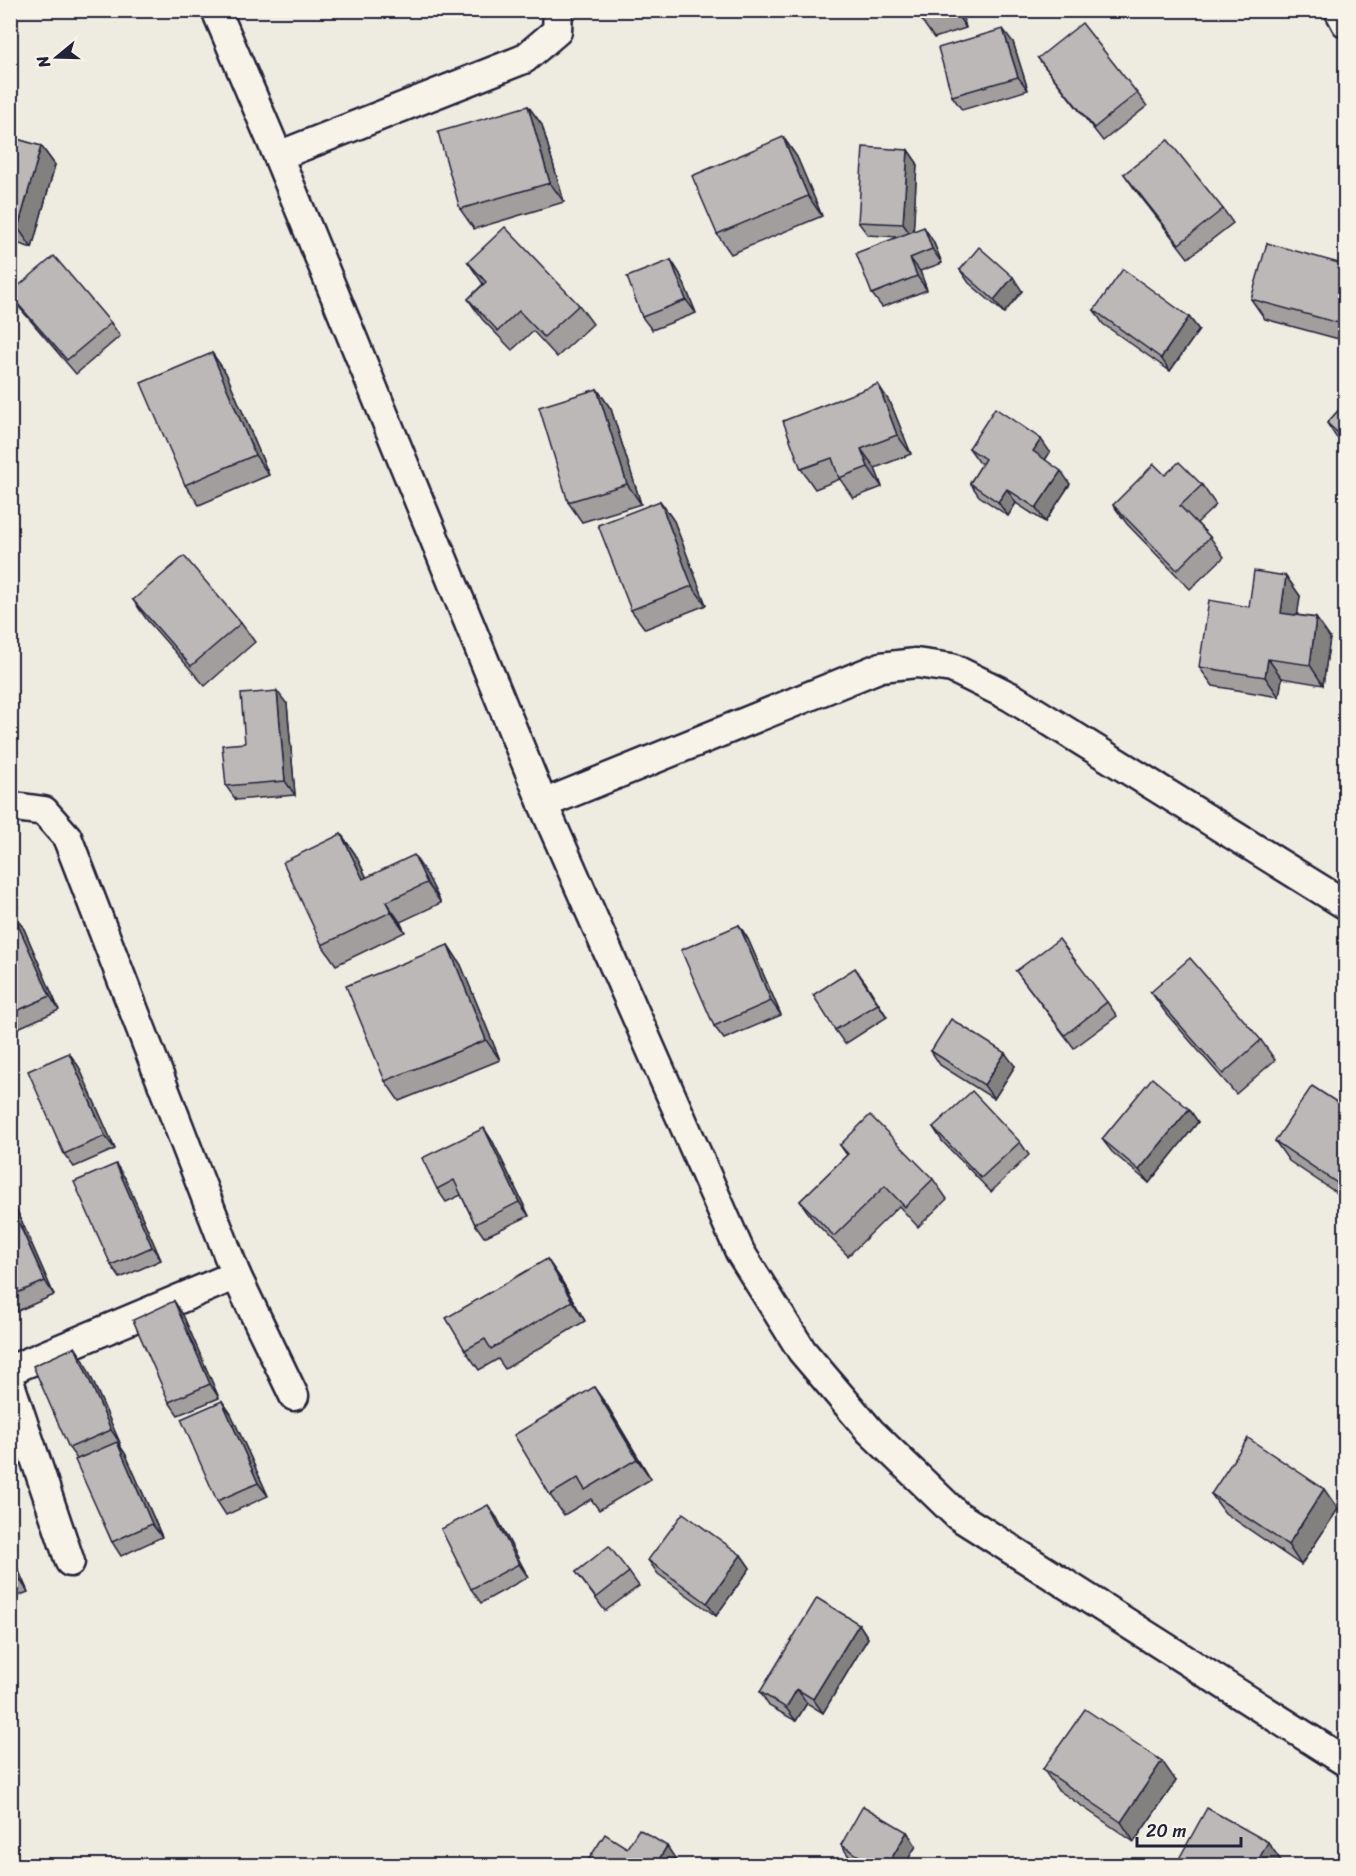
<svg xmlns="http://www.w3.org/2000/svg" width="1356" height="1876" font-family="Sriracha,sans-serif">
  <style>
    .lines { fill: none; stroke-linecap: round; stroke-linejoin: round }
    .minor-casing { stroke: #22223b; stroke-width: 33 }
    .minor { stroke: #f7f3e8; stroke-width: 28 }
    .wall { fill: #a19e9d; stroke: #22223b; stroke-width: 1.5 }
    .shaded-wall { fill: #838180; stroke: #22223b; stroke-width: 1.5 }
    .building { fill: #bbb8b7; stroke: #22223b; stroke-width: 1.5 }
  </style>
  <rect width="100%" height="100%" fill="#eeebe1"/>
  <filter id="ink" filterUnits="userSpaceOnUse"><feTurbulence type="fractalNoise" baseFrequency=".0167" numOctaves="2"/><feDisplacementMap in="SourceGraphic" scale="12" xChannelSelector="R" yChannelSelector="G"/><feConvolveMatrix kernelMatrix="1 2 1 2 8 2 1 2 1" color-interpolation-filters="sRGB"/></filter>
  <g filter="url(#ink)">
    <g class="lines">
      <g class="minor-casing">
        <g id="minor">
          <path d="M216 10 278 156 543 804 740 1252 802 1351 870 1431 957 1515 1346 1762"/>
          <path d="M1339 10 1346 23"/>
          <path d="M278 156 524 59 557 31 558 10"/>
          <path d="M543 804 881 667 916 663 952 668 1011 697 1346 905"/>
          <path d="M10 808 15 807 44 811 67 837 236 1275 294 1396"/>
          <path d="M10 1370 236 1275"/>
          <path d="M10 1384 70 1562"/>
        </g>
      </g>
      <use href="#minor" class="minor"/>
    </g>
    <g class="wall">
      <path d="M918 10H961L966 28 934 38 920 18Z"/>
      <path d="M996 10H1011L998 14Z"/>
      <path d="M1013 42 1028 90 962 110 952 96Z"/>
      <path d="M1038 58 1137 93 1147 106 1103 141 1048 71Z"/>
      <path d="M528 106 542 125 564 202 474 229 460 209Z"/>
      <path d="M10 137 41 146 55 165 32 248 10 241Z"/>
      <path d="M783 137 797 157 822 216 731 254 717 234Z"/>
      <path d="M908 150 917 163 913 232 933 241 942 263 920 271 927 290 882 307 872 294 899 237 868 235 858 222Z"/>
      <path d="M1124 174 1223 209 1233 223 1188 258 1134 188Z"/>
      <path d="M671 260 680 274 696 313 652 330 642 317Z"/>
      <path d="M468 262 579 305 593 324 557 357 533 331 512 350 482 319 468 299 483 284Z"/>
      <path d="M1346 265V341L1265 319 1251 299Z"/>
      <path d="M960 270 1022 291 1004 313 969 283Z"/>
      <path d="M10 295 111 323 120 336 76 374 19 307Z"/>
      <path d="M1094 310 1189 317 1199 330 1170 371 1103 324Z"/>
      <path d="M212 353 226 373 269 475 199 505 185 485Z"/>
      <path d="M597 389 611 409 641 504 582 522 568 502Z"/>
      <path d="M1346 402V445L1336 437 1327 423Z"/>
      <path d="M891 404 911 454 875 468 882 487 853 498 840 479 815 489 801 469Z"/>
      <path d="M969 448 1050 452 1045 460 1070 484 1045 522 1016 503 1008 516 979 496 970 483 982 464 979 462Z"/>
      <path d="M1165 475 1202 485 1216 505 1197 523 1210 537 1224 557 1190 589 1127 524 1113 505Z"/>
      <path d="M660 501 674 521 706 605 645 629 631 610Z"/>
      <path d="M1286 576 1300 596 1297 615 1316 618 1330 638 1323 685 1282 678 1279 697 1213 686 1199 667 1249 607Z"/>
      <path d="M133 600 241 623 255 642 205 686 147 620Z"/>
      <path d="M287 704 295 795 236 800 226 786Z"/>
      <path d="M341 834 355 854 367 878 427 875 441 903 400 922 405 932 336 965 322 945Z"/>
      <path d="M10 889 18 907 10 911Z"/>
      <path d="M10 915 23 927 59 1010 18 1028 10 1017Z"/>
      <path d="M739 925 748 939 781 1015 724 1039 714 1026Z"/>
      <path d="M448 945 461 965 500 1060 399 1101 385 1081Z"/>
      <path d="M1016 971 1107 1002 1117 1016 1074 1048Z"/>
      <path d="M865 982 887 1017 845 1044 835 1030Z"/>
      <path d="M1151 992 1261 1040 1275 1060 1236 1094 1165 1012Z"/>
      <path d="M931 1051 1015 1066 994 1099 940 1065Z"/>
      <path d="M69 1053 79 1067 115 1149 74 1167 64 1154Z"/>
      <path d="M1346 1108V1199L1289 1161 1275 1141Z"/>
      <path d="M1189 1109 1198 1122 1149 1183 1112 1152 1102 1139Z"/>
      <path d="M933 1127 1020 1142 1029 1155 991 1192 942 1141Z"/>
      <path d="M493 1142 529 1216 484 1237 475 1224 461 1195 446 1202 437 1189Z"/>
      <path d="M840 1145 933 1179 947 1199 918 1227 899 1206 848 1256 814 1221 800 1201 847 1155Z"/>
      <path d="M125 1178 161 1260 120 1278 111 1265Z"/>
      <path d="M10 1202 18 1213 54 1295 13 1313 10 1310Z"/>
      <path d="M547 1259 560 1278 585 1321 505 1369 498 1359 479 1370 465 1350Z"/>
      <path d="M174 1301 183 1315 219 1398 178 1415 169 1402Z"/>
      <path d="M75 1347 84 1361 120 1443 119 1444 126 1455 162 1537 121 1556 112 1542 77 1459 69 1448Z"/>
      <path d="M222 1401 231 1414 268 1496 226 1515 217 1501Z"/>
      <path d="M608 1407 651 1479 599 1510 591 1499 564 1515 550 1495Z"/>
      <path d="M1211 1494 1338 1509 1301 1565 1225 1513Z"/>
      <path d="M497 1518 528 1577 481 1603 471 1589Z"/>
      <path d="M10 1551 28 1592 10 1599Z"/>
      <path d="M741 1555 750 1568 716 1616 658 1574 648 1560Z"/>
      <path d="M576 1572H629L639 1586 605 1611Z"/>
      <path d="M859 1624 868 1638 823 1713 807 1703 796 1721 769 1706 760 1692Z"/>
      <path d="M1043 1769 1176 1781 1134 1842 1057 1789Z"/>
      <path d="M907 1832 916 1846 904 1866H862L850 1858 841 1845Z"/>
    </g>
    <g class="shaded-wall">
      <path d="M954 10H961L966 28Z"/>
      <path d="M1003 29 1013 42 1028 90 1018 77Z"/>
      <path d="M528 106 542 125 564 202 550 183Z"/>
      <path d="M783 137 797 157 822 216 808 196Z"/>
      <path d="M41 146 55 165 32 248 18 228Z"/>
      <path d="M908 150 917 163 913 238 903 224Z"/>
      <path d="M924 227 933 241 942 263 932 249Z"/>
      <path d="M910 258 920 271 927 290 917 276Z"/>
      <path d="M671 260 680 274 696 313 686 300Z"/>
      <path d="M1013 277 1022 291 1004 313 994 300Z"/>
      <path d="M1189 317 1199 330 1170 371 1161 358Z"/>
      <path d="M212 353 226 373 269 475 255 455Z"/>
      <path d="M878 384 891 404 911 454 897 435Z"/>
      <path d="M597 389 611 409 641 504 627 484Z"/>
      <path d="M1041 439 1050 452 1042 465 1033 451Z"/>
      <path d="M861 449 875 468 882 487 868 467Z"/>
      <path d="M1061 471 1070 484 1045 522 1036 508Z"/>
      <path d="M1007 489 1016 503 1008 516 998 502Z"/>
      <path d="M660 501 674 521 706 605 692 586Z"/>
      <path d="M1286 576 1300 596 1295 633 1281 613Z"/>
      <path d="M1316 618 1330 638 1323 685 1310 665Z"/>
      <path d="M1268 659 1282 678 1279 697 1265 677Z"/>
      <path d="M277 691 287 704 295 795 285 781Z"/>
      <path d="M341 834 355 854 377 899 363 879Z"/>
      <path d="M414 855 427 875 441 903 427 883Z"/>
      <path d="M10 889 18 907 10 896Z"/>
      <path d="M386 902 400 922 405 932 391 912Z"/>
      <path d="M13 914 23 927 59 1010 50 996Z"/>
      <path d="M739 925 748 939 781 1015 771 1001Z"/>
      <path d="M448 945 461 965 500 1060 486 1040Z"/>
      <path d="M855 968 865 982 887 1017 878 1004Z"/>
      <path d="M69 1053 79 1067 115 1149 105 1136Z"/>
      <path d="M1005 1053 1015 1066 994 1099 984 1085Z"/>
      <path d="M1189 1109 1198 1122 1149 1183 1139 1170Z"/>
      <path d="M484 1128 493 1142 529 1216 519 1202Z"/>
      <path d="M116 1164 125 1178 161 1260 152 1247Z"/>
      <path d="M10 1202 18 1213 54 1295 45 1281Z"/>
      <path d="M547 1259 560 1278 585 1321 572 1301Z"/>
      <path d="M174 1301 183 1315 219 1398 210 1384Z"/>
      <path d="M75 1347 84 1361 120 1443 111 1430Z"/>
      <path d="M594 1387 608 1407 651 1479 637 1459Z"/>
      <path d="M222 1401 231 1414 268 1496 258 1483Z"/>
      <path d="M117 1442 126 1455 162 1537 152 1524Z"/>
      <path d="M1324 1489 1338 1509 1301 1565 1288 1545Z"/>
      <path d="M488 1505 497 1518 528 1577 519 1564Z"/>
      <path d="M10 1551 28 1592 19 1578 10 1559Z"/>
      <path d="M741 1555 750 1568 716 1616 707 1603Z"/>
      <path d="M859 1624 868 1638 823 1713 813 1699Z"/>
      <path d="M797 1689 807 1703 796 1721 786 1708Z"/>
      <path d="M1162 1761 1176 1781 1134 1842 1121 1822Z"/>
      <path d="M907 1832 916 1846 904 1866H887Z"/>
      <path d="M1268 1842 1282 1862 1280 1866H1255Z"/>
      <path d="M667 1846 680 1866H655Z"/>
    </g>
    <g class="building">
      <path d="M918 10H946L920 18Z"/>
      <path d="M1082 23 1137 93 1094 128 1038 58Z"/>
      <path d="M1003 29 1018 77 952 96 938 48Z"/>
      <path d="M528 106 550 183 460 209 438 132Z"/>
      <path d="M10 137 41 146 18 228 10 226Z"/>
      <path d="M783 137 808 196 717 234 692 176Z"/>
      <path d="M1168 140 1223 209 1179 244 1124 174Z"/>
      <path d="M863 147 908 150 903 224 858 222Z"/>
      <path d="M505 227 579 305 544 337 519 311 498 331 468 299 486 282 468 262Z"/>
      <path d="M924 227 932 249 910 258 917 276 872 294 856 253Z"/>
      <path d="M1267 243 1346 265V325L1251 299Z"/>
      <path d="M979 247 1013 277 994 300 960 270Z"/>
      <path d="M54 256 111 323 67 360 10 295V293Z"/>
      <path d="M671 260 686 300 642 317 627 277Z"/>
      <path d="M1123 269 1189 317 1161 358 1094 310Z"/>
      <path d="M212 353 255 455 185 485 141 383Z"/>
      <path d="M878 384 897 435 861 449 868 467 839 478 832 458 801 469 783 421Z"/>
      <path d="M597 389 627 484 568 502 539 407Z"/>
      <path d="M1346 402V440L1327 423Z"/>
      <path d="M995 408 1041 439 1033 451 1061 471 1036 508 1007 489 998 502 970 483 985 459 969 448Z"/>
      <path d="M1179 462 1202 485 1180 506 1210 537 1177 570 1113 505 1154 464 1165 475Z"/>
      <path d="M660 501 692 586 631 610 598 525Z"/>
      <path d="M184 556 241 623 191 666 133 600Z"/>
      <path d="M1254 571 1286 576 1281 613 1316 618 1310 665 1268 659 1265 677 1199 667 1209 600 1249 607Z"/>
      <path d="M277 691 285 781 226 786 222 745 245 743 241 694Z"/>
      <path d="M341 834 363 879 414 855 427 883 386 902 391 912 322 945 283 862Z"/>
      <path d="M13 914 50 996 10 1014V915Z"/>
      <path d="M739 925 771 1001 714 1026 681 950Z"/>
      <path d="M1059 939 1107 1002 1065 1035 1016 971Z"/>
      <path d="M448 945 486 1040 385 1081 346 986Z"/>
      <path d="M1190 958 1261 1040 1223 1074 1151 992Z"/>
      <path d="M855 968 878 1004 835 1030 813 995Z"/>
      <path d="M951 1019 1005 1053 984 1085 931 1051Z"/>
      <path d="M69 1053 105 1136 64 1154 28 1071Z"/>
      <path d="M1152 1078 1189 1109 1139 1170 1102 1139Z"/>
      <path d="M1312 1086 1346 1108V1189L1275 1141Z"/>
      <path d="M972 1091 1020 1142 981 1178 933 1127Z"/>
      <path d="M870 1115 933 1179 905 1207 885 1186 834 1236 800 1201 848 1154 840 1145Z"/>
      <path d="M484 1128 519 1202 475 1224 454 1180 437 1189 422 1158Z"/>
      <path d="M116 1164 152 1247 111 1265 74 1182Z"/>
      <path d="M10 1204 45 1281 10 1296Z"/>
      <path d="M547 1259 572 1301 491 1349 485 1339 465 1350 446 1318Z"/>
      <path d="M174 1301 210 1384 169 1402 133 1320Z"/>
      <path d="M75 1347 111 1430 69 1448 33 1366Z"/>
      <path d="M594 1387 637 1459 585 1490 578 1478 550 1495 514 1435Z"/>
      <path d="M222 1401 258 1483 217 1501 181 1419Z"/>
      <path d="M1248 1438 1324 1489 1288 1545 1211 1494Z"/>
      <path d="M117 1442 152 1524 112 1542 75 1460Z"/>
      <path d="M488 1505 519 1564 471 1589 441 1529Z"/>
      <path d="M683 1513 741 1555 707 1603 648 1560Z"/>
      <path d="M609 1546 629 1572 596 1598 576 1572Z"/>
      <path d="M10 1559 19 1578 10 1582Z"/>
      <path d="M817 1598 859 1624 813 1699 797 1689 786 1708 760 1692Z"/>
      <path d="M1085 1709 1162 1761 1121 1822 1043 1769Z"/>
      <path d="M863 1806 907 1832 887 1866H875L841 1845Z"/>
      <path d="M1207 1808 1268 1842 1255 1866H1175Z"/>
      <path d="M639 1829 667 1846 655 1866H587L585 1865 605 1834 627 1848Z"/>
    </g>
  </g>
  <rect width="1356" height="1876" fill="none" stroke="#f7f3e8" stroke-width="36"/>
  <rect x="18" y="18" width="1320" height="1840" fill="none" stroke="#22223b" stroke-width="2" filter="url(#ink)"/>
  <g transform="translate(57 57) rotate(251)" stroke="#f7f3e8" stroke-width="4.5" paint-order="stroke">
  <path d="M0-4.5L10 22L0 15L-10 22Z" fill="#22223b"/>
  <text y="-9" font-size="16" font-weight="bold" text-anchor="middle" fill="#22223b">N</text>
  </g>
  <path d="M1137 1837v9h104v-9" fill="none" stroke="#22223b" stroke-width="3"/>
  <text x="1146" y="1837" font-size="18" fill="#22223b" stroke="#f7f3e8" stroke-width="4.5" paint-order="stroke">20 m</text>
</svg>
